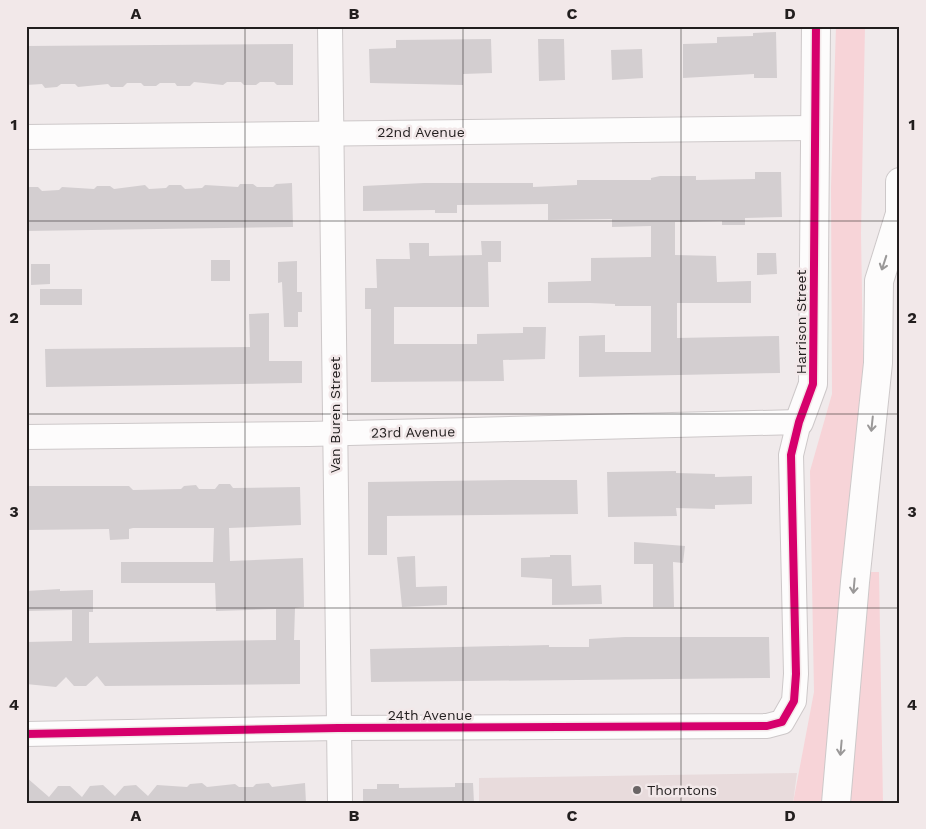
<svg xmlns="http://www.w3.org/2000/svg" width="926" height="829" font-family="'Work Sans',sans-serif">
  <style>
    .built { fill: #e8dbdc }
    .green { fill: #f7d4d8 }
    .building { fill: #d3ced0 }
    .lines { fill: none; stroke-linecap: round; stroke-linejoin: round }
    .street-casing { stroke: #cdc8c9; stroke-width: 26 }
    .secondary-casing { stroke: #cdc8c9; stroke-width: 30 }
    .highway-casing { stroke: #cdc8c9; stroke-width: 30 }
    .street { stroke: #fdfcfc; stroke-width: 24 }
    .secondary { stroke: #fdfcfc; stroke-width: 28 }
    .highway { stroke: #fdfcfc; stroke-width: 28 }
    .cycleway-casing { stroke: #f2e8e9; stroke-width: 11 }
    .cycleway { stroke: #d6006c; stroke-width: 8 }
    .oneway { stroke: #9a9898 }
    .grid { fill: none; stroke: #221e1e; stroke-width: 1; stroke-opacity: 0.55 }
    .poi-dot { fill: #6a6566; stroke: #f2e8e9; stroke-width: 2 }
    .labels { text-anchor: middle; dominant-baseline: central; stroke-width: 5; stroke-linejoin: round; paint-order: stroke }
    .street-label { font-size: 14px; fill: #221e1e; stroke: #f2e8e9 }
    .poi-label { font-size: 14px; fill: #221e1e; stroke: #f2e8e9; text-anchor: start }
    .neatline { fill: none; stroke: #221e1e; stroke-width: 2 }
    .grid-label { font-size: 16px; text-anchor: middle; font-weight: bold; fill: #221e1e }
  </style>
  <rect width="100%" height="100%" fill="#f0eaeb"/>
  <path class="built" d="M797 773 793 803H479V778Z"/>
  <g class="green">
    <path d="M836 26H865L861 233 864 417 827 803H793L814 692 810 471 832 394 831 187Z"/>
    <path d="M866 572H879L883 803H846Z"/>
  </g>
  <g class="building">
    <path d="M776 32 777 78H754V74L683 78V44L717 43V37L753 36V33Z"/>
    <path d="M491 39 492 73 463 74V85L370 83 369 49 396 48V40Z"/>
    <path d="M538 39H564L565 80 539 81Z"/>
    <path d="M293 44V85H277L274 82H260L256 85H244L241 82H227L223 85 194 82 190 86H177L175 83H160L156 86H144L141 83H127L123 87H111L108 84 78 87 75 84H61L57 87 45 88 42 84 26 85V46Z"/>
    <path d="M642 49 643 78 612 80 611 50Z"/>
    <path d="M755 172H781L782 217 745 218V225H722V221L675 222V255L716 256 717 282 751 281V303H677V338L779 336 780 373 579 377V336L605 335V352H651V306H615V304L590 303H548V282L591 281V258L651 257V226L612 227V219L548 220V204L457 205V213H435V210L363 211V186L424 183H533V187L577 185V180H651V178L660 176H696V180L755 179Z"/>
    <path d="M292 183 293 227 26 231V187H38L42 191 59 190 62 187 94 189 97 186H110L114 189 145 185 149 189 166 188 169 185H181L185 189 202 188 205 185 238 187 240 184H253L257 187H273L276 184Z"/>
    <path d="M481 241H501V262H488L489 307H394V344H477V334L523 333V327H546L545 359 503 360 504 381 371 382V309H365V288H377L376 259H410L409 243H429V256L482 255Z"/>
    <path d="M757 253H776L777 274 757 275Z"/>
    <rect x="211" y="260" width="19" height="21"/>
    <path d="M297 261V292H302V312H298V327H284L282 282 278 283V262Z"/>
    <path d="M31 264H50V284L31 285Z"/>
    <rect x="40" y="289" width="42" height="16"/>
    <path d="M269 313V361H302V383L46 387 45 349 250 347 249 314Z"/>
    <path d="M676 471V473L715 474V477L752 476V504L715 505V509L676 508 677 516 608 517 607 472Z"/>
    <path d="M516 480H577L578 514 387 516V555H368V482Z"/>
    <path d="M219 484H230L233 488 300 487 301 525 229 528 230 561 303 558 304 607 295 608 294 640H300V684L105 686 97 676 86 686H74L66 677 56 687 26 684V642L72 641V610L26 611V591L60 589V591L93 590V612H89V643L276 640V609L216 611 215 583H121V562H213L214 528H133L129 529V539L110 540 109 529 26 530V486H129L133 490 181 489 184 486 196 485 199 489H215Z"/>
    <path d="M634 542 685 546 683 563 673 562 674 607H653V564H634Z"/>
    <path d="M550 555H571L572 586 601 585 602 604 552 605V579L521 577V558L550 557Z"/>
    <path d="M415 556 416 587 447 586V605L402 607 397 557Z"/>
    <path d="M625 637H769L770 678 371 682 370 649 549 645V647H589V639Z"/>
    <path d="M26 777 49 797 58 786H70L82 797 90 786 103 785 115 796 124 786 136 785 148 796 157 785 187 787 190 784 202 783 207 787 235 784 239 787H253L256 784 269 783 272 787 305 783 306 803H26Z"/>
    <path d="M455 783H473L474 803H363V789H377V784H399V788L455 787Z"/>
  </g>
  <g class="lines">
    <g class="street-casing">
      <g id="street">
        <path d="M330 26 340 803"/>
        <path d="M26 137 815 128"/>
        <path d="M26 437 309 434 799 422 791 455 796 674 794 701 782 722 767 726 338 728 26 734"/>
      </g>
    </g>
    <g class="secondary-casing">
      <path id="secondary" d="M799 422 813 384 816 26"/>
    </g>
    <g class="highway-casing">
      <g id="highway">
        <path d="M900 182V233"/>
        <path d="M836 803 855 582 878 363 879 281 899 217"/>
      </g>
    </g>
    <use href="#street" class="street"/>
    <use href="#secondary" class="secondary"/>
    <use href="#highway" class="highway"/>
    <g class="cycleway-casing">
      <path id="cycleway" d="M26 734 338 728 767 726 782 722 794 701 796 674 791 455 799 422 813 384 816 26"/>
    </g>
    <use href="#cycleway" class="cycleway"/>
  </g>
  <defs><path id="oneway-shaft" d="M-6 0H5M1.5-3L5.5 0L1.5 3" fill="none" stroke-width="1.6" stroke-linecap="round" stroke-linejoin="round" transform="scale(1.25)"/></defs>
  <g class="oneway">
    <use href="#oneway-shaft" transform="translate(884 263) rotate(108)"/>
    <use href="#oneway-shaft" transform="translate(872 424) rotate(96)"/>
    <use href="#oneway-shaft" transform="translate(854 586) rotate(95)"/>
    <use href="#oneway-shaft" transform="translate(841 748) rotate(95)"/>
  </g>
  <path class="grid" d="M245 26V803M463 26V803M681 26V803M26 221H900M26 414H900M26 608H900"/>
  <circle class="poi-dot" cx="637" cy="790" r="5"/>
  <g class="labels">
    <g class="street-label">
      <text x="421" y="132">22nd Avenue</text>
      <text transform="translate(801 322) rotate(-90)">Harrison Street</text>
      <text transform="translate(335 415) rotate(-90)">Van Buren Street</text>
      <text transform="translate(413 432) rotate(-1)">23rd Avenue</text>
      <text x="430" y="715">24th Avenue</text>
    </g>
    <g class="poi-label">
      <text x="647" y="790">Thorntons</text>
    </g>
  </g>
  <rect width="926" height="829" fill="none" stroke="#f2e8e9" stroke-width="55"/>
  <rect x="28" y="28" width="870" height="774" class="neatline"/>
  <g class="grid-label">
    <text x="136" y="19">A</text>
    <text x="354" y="19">B</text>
    <text x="572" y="19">C</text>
    <text x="790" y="19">D</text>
    <text x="14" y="130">1</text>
    <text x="912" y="130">1</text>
    <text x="14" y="323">2</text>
    <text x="912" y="323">2</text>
    <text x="14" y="517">3</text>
    <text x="912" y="517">3</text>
    <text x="14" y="710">4</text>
    <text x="912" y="710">4</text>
    <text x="136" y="821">A</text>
    <text x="354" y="821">B</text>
    <text x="572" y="821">C</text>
    <text x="790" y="821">D</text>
  </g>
</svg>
